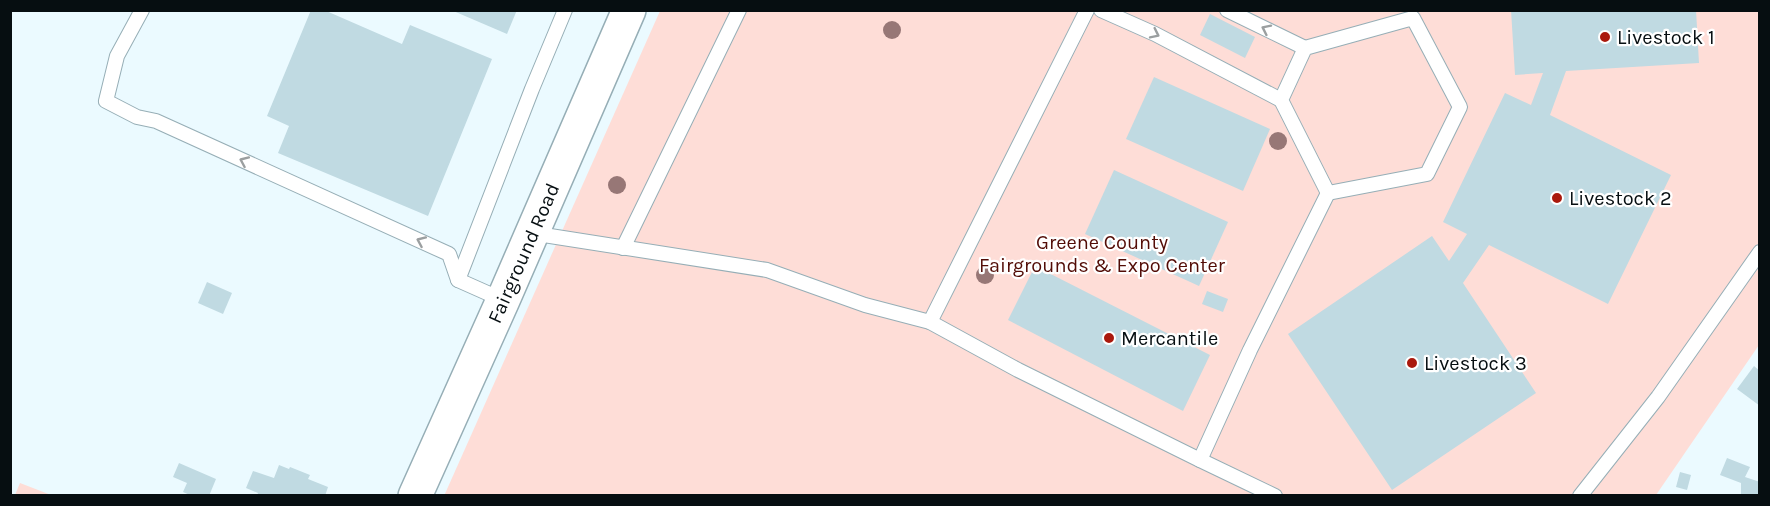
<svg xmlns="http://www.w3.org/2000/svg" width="1770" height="506" font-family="Karla,sans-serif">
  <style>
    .green { fill: #feddd7 }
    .building { fill: #c0dae2 }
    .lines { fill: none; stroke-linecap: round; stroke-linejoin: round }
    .service-casing { stroke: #96aeb6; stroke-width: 16 }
    .tertiary-casing { stroke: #96aeb6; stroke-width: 36 }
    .service { stroke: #fff; stroke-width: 14 }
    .tertiary { stroke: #fff; stroke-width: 33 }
    .tree { fill: #977776 }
    .oneway { stroke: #9b9fa0 }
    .poi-dot { fill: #aa190d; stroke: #fff; stroke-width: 2 }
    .labels { text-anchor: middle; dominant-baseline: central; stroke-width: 4.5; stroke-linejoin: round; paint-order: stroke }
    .poi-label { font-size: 20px; fill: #060e11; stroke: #fff; text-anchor: start }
    .park-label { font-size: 20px; fill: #520c06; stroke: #fff }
    .street-label { font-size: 20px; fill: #060e11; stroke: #fff }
  </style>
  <rect width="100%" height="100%" fill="#ebfaff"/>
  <g class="green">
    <path d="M660 11H1759V345L1656 495 444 496Z"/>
    <path d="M20 483 51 495H15Z"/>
  </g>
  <g class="building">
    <path d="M311 10H324L402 44 410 25 492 59 428 216 278 153 289 126 267 116Z"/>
    <path d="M451 10H517L507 34Z"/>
    <path d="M1511 10H1696L1699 63 1566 71 1550 115 1671 175 1608 304 1489 245 1463 283 1536 393 1392 490 1288 334 1432 236 1449 261 1467 234 1443 222 1505 93 1531 105 1543 73 1515 75Z"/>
    <path d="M1210 14 1255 37 1245 58 1200 35Z"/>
    <path d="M1154 77 1270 129 1243 191 1126 139Z"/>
    <path d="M1114 170 1228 222 1199 286 1085 234Z"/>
    <path d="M1035 266 1210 355 1183 411 1008 320Z"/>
    <path d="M207 282 232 293 223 314 198 303Z"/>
    <path d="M1207 291 1228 299 1223 312 1202 304Z"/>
    <path d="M1754 366 1760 371V406L1737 389Z"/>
    <path d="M1727 458 1750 467 1745 477 1760 482V496H1741V483L1720 475Z"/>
    <path d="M179 463 216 479 209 496H192L183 492 187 483 173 477Z"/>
    <path d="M279 465 289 469 290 467 310 475 308 479 328 487 325 496H257L258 493 246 488 253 471 274 478Z"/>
    <path d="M1680 472 1691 475 1687 490 1676 487Z"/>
  </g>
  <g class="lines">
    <g class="service-casing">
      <g id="service">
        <path d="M142 10 117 56 106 101 137 117 156 121 449 254 458 280 503 300"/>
        <path d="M1101 10 1155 34 1281 100"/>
        <path d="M1227 10 1305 48"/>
        <path d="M1413 18 1460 107 1427 174 1328 193 1281 100 1305 48Z"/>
        <path d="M531 233 767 270 865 305 930 322 1018 370 1200 460 1275 496"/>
        <path d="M623 248 739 10"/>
        <path d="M458 280 532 89 565 10"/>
        <path d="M930 322 1087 10"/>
        <path d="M1200 460 1250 350 1328 193"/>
        <path d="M1580 496 1658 397 1760 252"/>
      </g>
    </g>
    <g class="tertiary-casing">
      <g id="tertiary">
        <path id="s1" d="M415 496 503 300 629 10"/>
      </g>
    </g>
    <use href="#service" class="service"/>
    <use href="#tertiary" class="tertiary"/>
  </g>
  <g class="tree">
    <circle cx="892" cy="30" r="9"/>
    <circle cx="1278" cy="141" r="9"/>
    <circle cx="617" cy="185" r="9"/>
    <circle cx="985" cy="275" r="9"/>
  </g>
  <defs><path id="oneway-chevron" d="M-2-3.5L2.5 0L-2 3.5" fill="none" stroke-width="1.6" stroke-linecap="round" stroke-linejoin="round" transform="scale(1.5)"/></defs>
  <g class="oneway">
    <use href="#oneway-chevron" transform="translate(1266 29) rotate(-154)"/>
    <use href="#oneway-chevron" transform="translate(1155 34) rotate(26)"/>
    <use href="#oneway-chevron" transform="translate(244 161) rotate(-156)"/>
    <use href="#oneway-chevron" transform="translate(421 241) rotate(-156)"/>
  </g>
  <g class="poi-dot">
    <circle cx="1605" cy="37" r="6"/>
    <circle cx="1557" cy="198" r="6"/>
    <circle cx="1109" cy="338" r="6"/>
    <circle cx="1412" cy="363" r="6"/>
  </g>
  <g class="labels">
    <g class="poi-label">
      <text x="1617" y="37">Livestock 1</text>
      <text x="1569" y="198">Livestock 2</text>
      <text x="1121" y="338">Mercantile</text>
      <text x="1424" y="363">Livestock 3</text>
    </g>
    <g class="park-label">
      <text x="1102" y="242">Greene County<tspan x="1102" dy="23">Fairgrounds &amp; Expo Center</tspan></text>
    </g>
    <g class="street-label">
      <text stroke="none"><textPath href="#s1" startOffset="266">Fairground Road</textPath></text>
    </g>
  </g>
  <rect width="1770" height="506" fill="none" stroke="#060e11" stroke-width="24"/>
</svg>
